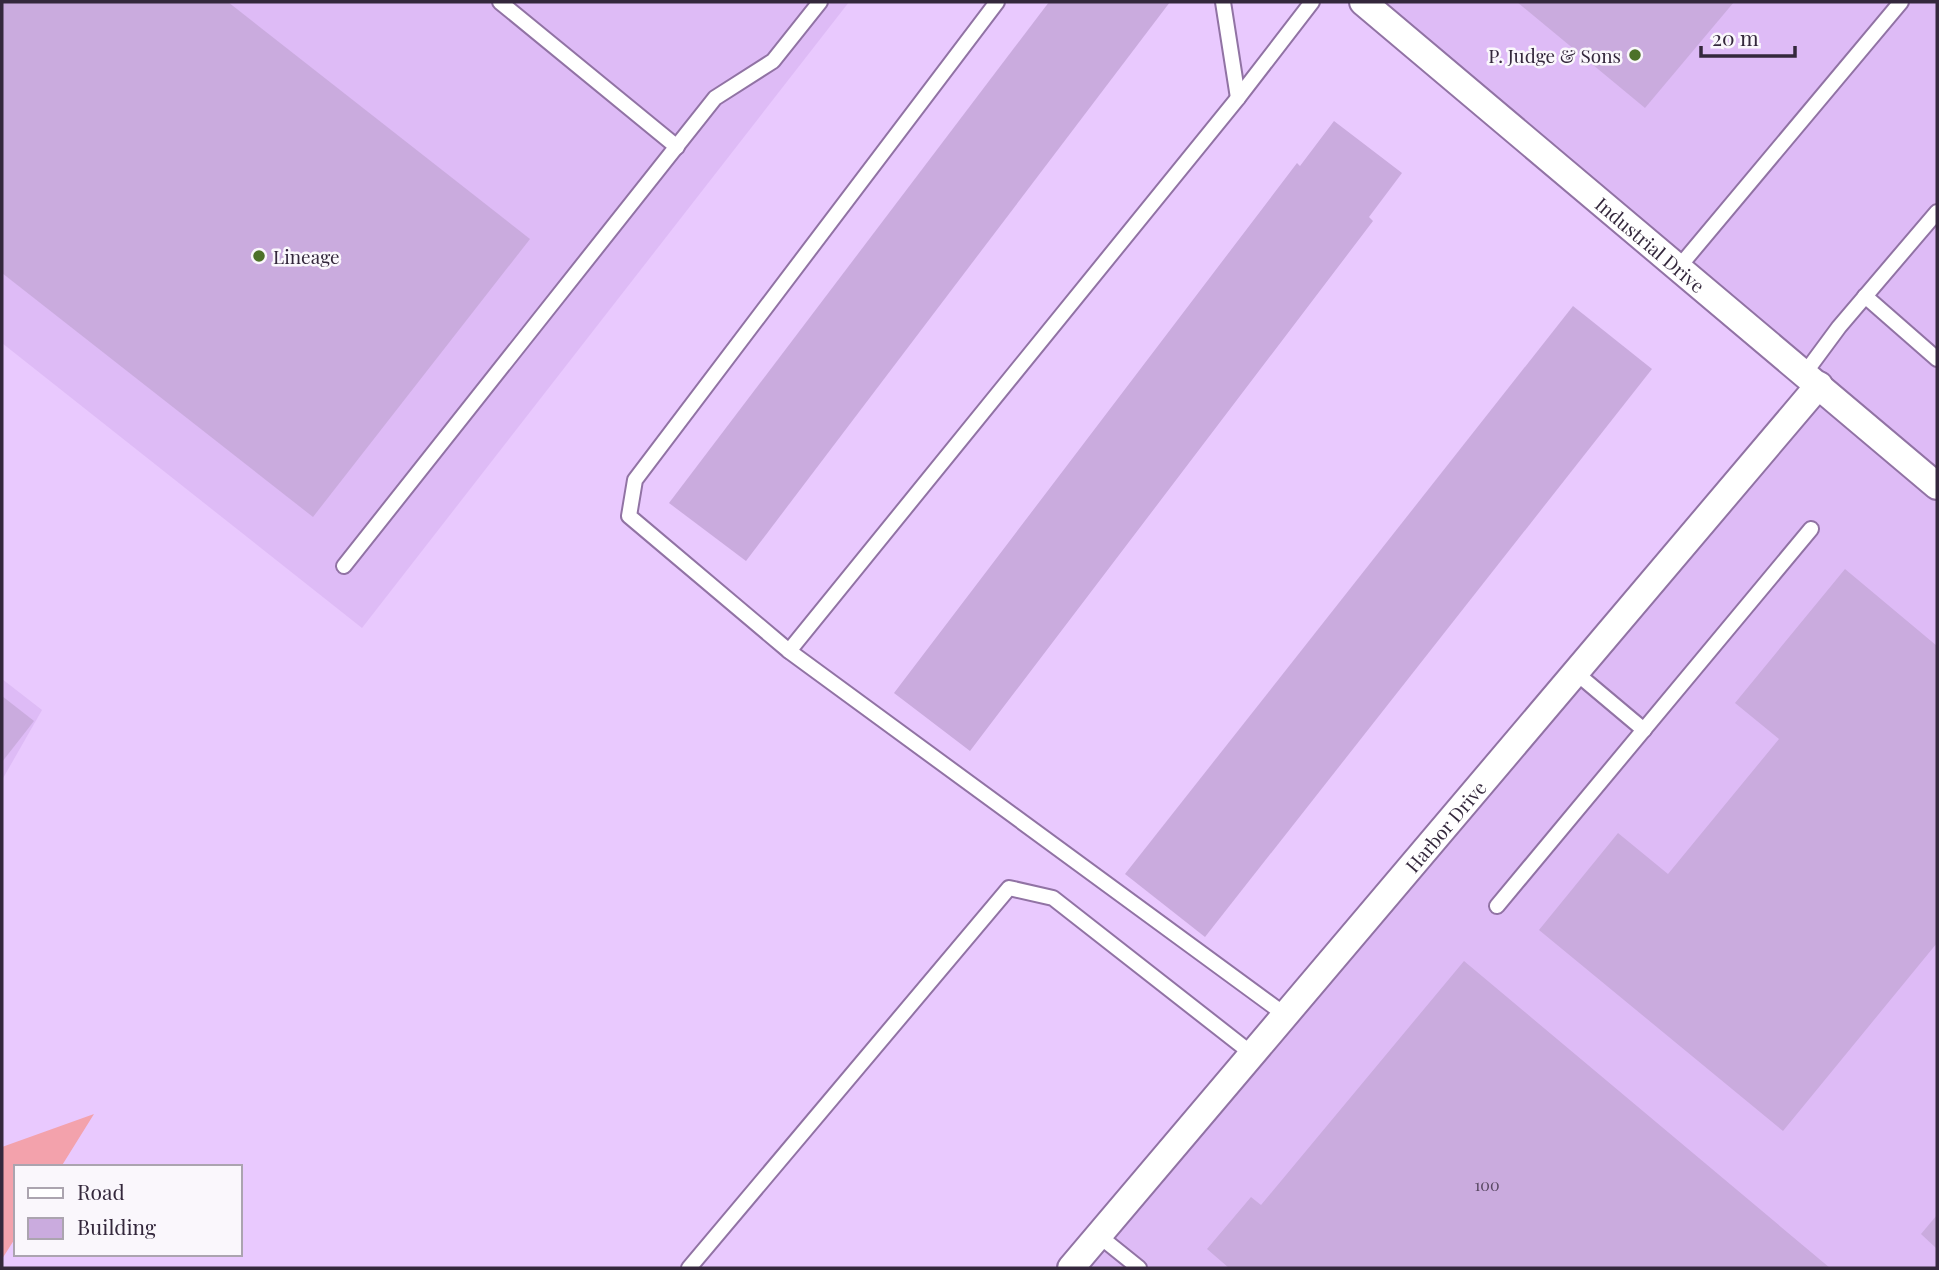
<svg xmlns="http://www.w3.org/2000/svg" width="1939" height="1270" font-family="'Playfair Display',serif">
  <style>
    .built { fill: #debbf6 }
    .green { fill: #f3a2ac }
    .building { fill: #caabde }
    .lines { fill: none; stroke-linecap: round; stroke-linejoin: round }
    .lane-casing { stroke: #9173a4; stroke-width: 18 }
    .street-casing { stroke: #9173a4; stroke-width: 30 }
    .lane { stroke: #fff; stroke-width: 14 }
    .street { stroke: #fff; stroke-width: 26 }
    .poi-dot { fill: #4d7129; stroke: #faf7fc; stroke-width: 2.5 }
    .labels { text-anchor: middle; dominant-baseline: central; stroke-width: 5; stroke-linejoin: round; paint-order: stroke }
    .number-label { font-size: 16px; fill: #5a4964 }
    .poi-label { font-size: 19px; fill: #34283c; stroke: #faf7fc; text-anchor: end }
    .street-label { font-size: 19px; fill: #34283c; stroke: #faf7fc }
  </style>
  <rect width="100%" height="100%" fill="#e9c9fe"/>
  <g class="built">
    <path d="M2 2H849L362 628 2 343Z"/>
    <path d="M1363 2H1937V1268H1068L1808 377Z"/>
    <path d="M2 679 42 710 2 780Z"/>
  </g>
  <path class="green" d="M94 1114 61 1167H16V1237L2 1259V1147Z"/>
  <g class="building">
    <path d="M2 2H228L530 239 313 517 2 273Z"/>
    <path d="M1049 2H1170L746 561 669 503Z"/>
    <path d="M1517 2H1734L1645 108Z"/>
    <path d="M1334 121 1402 173 1369 217 1373 221 970 751 894 693 1297 163 1300 166Z"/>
    <path d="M1573 306 1652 369 1205 937 1125 874Z"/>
    <path d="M1845 569 1937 646V943L1783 1131 1539 930 1618 833 1668 874 1779 739 1735 703Z"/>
    <path d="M2 696 34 721 2 762Z"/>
    <path d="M1464 961 1830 1268H1229L1207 1249 1251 1197 1261 1205Z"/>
    <path d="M1937 1215V1249L1921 1234Z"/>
  </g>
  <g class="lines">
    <g class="lane-casing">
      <g id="lane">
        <path d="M500 2 677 147"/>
        <path d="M1223 2 1238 98"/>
        <path d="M1679 267 1901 2"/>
        <path d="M1865 296 1937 359"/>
        <path d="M1805 373 1839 327 1937 212"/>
        <path d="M344 566 715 98 773 61 820 2"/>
        <path d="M789 651 629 516 635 480 997 2"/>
        <path d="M1575 672 1644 730"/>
        <path d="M1497 906 1811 529"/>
        <path d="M1284 1014 789 651 1238 98 1312 2"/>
        <path d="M1098 1235 1139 1268"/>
        <path d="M689 1268 1009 888 1053 898 1251 1053"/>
      </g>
    </g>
    <g class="street-casing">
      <g id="street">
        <path id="s1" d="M1363 2 1937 486"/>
        <path id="s2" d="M1071 1268 1819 385"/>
      </g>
    </g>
    <use href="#lane" class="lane"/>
    <use href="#street" class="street"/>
  </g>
  <g class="poi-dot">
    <circle cx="1635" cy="55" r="7"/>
    <circle cx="259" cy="256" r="7"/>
  </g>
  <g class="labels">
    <g class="number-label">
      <text x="1487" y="1184">100</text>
    </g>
    <g class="poi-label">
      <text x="1621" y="55">P. Judge &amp; Sons</text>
      <text x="273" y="256" text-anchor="start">Lineage</text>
    </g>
    <g class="street-label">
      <text stroke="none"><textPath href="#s1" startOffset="376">Industrial Drive</textPath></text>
      <text stroke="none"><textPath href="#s2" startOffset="579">Harbor Drive</textPath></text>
    </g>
  </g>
  <rect width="1939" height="1270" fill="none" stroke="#34283c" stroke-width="7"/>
  <rect x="14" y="1165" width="228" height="91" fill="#faf7fc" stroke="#aba4af" stroke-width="2"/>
  <rect x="28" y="1188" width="35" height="10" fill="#ffffff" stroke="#aba4af" stroke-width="2"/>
  <text x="77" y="1200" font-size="21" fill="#34283c">Road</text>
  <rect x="28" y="1218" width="35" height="21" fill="#caabde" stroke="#aba4af" stroke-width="2"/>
  <text x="77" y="1235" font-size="21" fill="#34283c">Building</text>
  <path d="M1701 46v10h94v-10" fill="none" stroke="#34283c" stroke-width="3.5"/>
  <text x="1712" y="46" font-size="21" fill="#34283c" stroke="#faf7fc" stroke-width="5" paint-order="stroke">20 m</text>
</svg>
